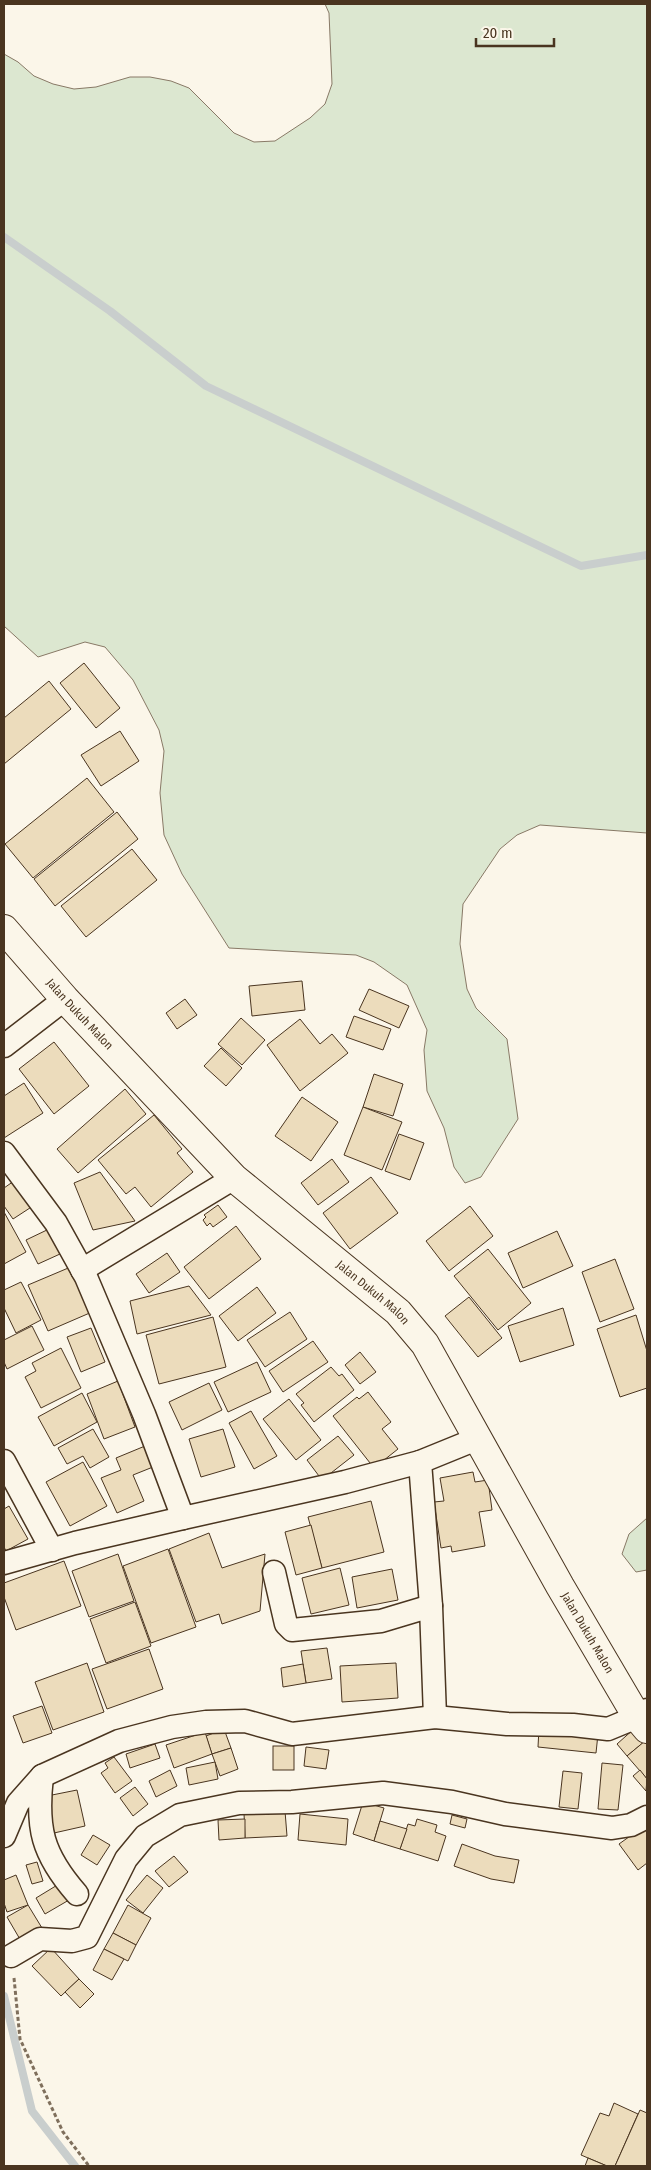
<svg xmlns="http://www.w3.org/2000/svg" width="651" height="2170" font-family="'Fira Sans Condensed',sans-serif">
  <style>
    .green { fill: #dce7d0; stroke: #887966 }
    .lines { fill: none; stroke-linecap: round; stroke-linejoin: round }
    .stream { stroke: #c9cecd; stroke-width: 8 }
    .building { fill: #ecdcbc; stroke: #4a3520 }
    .street-casing { stroke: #4a3520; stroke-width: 25 }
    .secondary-casing { stroke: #4a3520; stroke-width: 30 }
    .path { stroke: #7f6f5c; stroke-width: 3; stroke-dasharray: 4 2.5; stroke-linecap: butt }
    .street { stroke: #fbf6e9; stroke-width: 22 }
    .secondary { stroke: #fbf6e9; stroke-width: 28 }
    .labels { text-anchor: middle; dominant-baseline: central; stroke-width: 4; stroke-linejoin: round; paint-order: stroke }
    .street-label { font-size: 12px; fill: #4a3520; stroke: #fbf6e9 }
  </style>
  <rect width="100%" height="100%" fill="#fbf6e9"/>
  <g class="green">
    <path d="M325 4H647V833L540 825 517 835 500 849 463 904 460 944 467 989 476 1008 507 1039 518 1119 481 1177 465 1183 454 1167 444 1128 427 1091 424 1050 427 1030 407 985 374 962 356 955 229 948 182 874 164 835 160 793 164 751 159 730 133 680 105 647 85 642 38 657 4 626V54L18 62 34 76 53 84 74 89 96 87 130 77H150L171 81 189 88 234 133 254 142 275 141 310 118 325 104 332 84 329 13Z"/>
    <path d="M647 1518V1570L636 1572 622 1554 629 1534Z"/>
  </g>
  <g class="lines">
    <g class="stream">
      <path d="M4 237 110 311 206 386 581 566 647 555"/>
      <path d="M4 1996 32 2111 75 2166"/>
    </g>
  </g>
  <g class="building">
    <path d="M84 663 120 708 96 728 60 683Z"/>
    <path d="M49 681 71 709 4 764V718Z"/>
    <path d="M120 731 139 761 101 786 81 755Z"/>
    <path d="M87 778 114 812 33 878 5 844Z"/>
    <path d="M117 812 138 839 55 906 34 879Z"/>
    <path d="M132 849 157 880 86 937 61 906Z"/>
    <path d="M302 981 305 1010 252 1016 249 986Z"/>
    <path d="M369 989 409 1006 399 1028 359 1010Z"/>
    <path d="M185 999 197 1015 177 1029 166 1013Z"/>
    <path d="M354 1016 391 1029 383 1050 346 1037Z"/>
    <path d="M241 1018 265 1040 242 1065 218 1044Z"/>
    <path d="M300 1019 320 1044 332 1034 348 1053 300 1091 267 1045Z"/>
    <path d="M54 1042 89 1086 54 1114 19 1069Z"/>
    <path d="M221 1048 242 1068 226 1086 204 1066Z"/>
    <path d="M374 1074 403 1084 393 1116 363 1107Z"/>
    <path d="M24 1083 43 1113 4 1138V1096Z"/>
    <path d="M125 1089 146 1114 78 1173 57 1149Z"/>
    <path d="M302 1097 338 1122 311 1161 275 1136Z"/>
    <path d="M363 1107 402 1122 382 1170 344 1155Z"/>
    <path d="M154 1115 182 1149 177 1153 193 1172 151 1207 135 1187 126 1194 98 1160Z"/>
    <path d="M399 1134 424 1143 410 1180 385 1171Z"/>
    <path d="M332 1159 349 1182 318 1205 301 1183Z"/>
    <path d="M100 1172 135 1221 93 1230 74 1183Z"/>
    <path d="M371 1177 398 1213 350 1249 323 1213Z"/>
    <path d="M14 1181 36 1204 13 1219 4 1206V1188Z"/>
    <path d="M218 1205 227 1217 213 1227 210 1223 207 1226 203 1220 206 1217 204 1215Z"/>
    <path d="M470 1206 493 1236 449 1271 426 1241Z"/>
    <path d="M4 1212 26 1252 4 1264Z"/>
    <path d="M236 1226 261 1259 209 1299 184 1267Z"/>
    <path d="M49 1229 60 1254 38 1264 26 1240Z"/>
    <path d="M557 1231 573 1266 523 1288 508 1253Z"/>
    <path d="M488 1249 531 1303 498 1330 454 1276Z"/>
    <path d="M167 1253 180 1272 149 1293 136 1274Z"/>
    <path d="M615 1259 634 1309 600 1322 582 1272Z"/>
    <path d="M73 1266 92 1312 48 1331 28 1285Z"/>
    <path d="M21 1282 41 1320 16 1333 4 1308V1290Z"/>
    <path d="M189 1286 211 1315 137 1334 130 1301Z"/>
    <path d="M257 1287 276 1313 238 1341 219 1316Z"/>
    <path d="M469 1297 502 1338 478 1357 445 1316Z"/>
    <path d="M563 1308 574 1345 520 1362 508 1326Z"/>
    <path d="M290 1312 307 1339 265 1367 247 1340Z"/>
    <path d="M636 1315 647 1351V1388L620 1397 597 1329Z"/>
    <path d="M213 1317 226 1367 159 1384 146 1335Z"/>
    <path d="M32 1326 44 1350 7 1369 4 1362V1340Z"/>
    <path d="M91 1328 105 1362 81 1372 67 1337Z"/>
    <path d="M313 1341 328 1362 283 1392 269 1371Z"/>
    <path d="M61 1348 81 1388 41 1408 25 1377 36 1371 32 1363Z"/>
    <path d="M360 1352 376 1372 360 1384 345 1365Z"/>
    <path d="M257 1362 271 1392 228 1412 214 1382Z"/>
    <path d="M331 1367 339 1376 342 1374 354 1390 314 1422 301 1405 304 1403 296 1394Z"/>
    <path d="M118 1381 135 1427 104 1439 87 1394Z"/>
    <path d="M209 1383 222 1410 182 1430 169 1402Z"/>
    <path d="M368 1392 391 1422 382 1429 398 1449 374 1468 333 1416 357 1397 359 1399Z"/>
    <path d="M82 1393 97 1422 54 1446 38 1417Z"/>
    <path d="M289 1399 321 1440 296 1460 263 1419Z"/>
    <path d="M251 1411 277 1456 254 1469 229 1423Z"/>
    <path d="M93 1429 109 1457 90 1468 83 1456 67 1464 58 1448Z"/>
    <path d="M223 1429 235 1467 201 1477 189 1439Z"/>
    <path d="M338 1436 354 1455 322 1480 307 1460Z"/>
    <path d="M145 1446 153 1467 133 1475 144 1501 117 1513 101 1478 121 1470 116 1458Z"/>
    <path d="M83 1462 107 1506 70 1526 46 1482Z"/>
    <path d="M473 1472 475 1482 488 1480 492 1510 479 1512 485 1546 452 1552 451 1546 441 1548 434 1502 444 1501 440 1478Z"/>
    <path d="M371 1501 384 1552 322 1568 308 1517Z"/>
    <path d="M9 1506 28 1539 6 1551 4 1547V1509Z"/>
    <path d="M311 1525 322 1568 296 1575 285 1532Z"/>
    <path d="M209 1533 222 1568 265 1554 260 1611 222 1624 219 1614 196 1622 169 1549Z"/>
    <path d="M168 1549 196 1627 151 1643 123 1566Z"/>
    <path d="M118 1554 134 1601 89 1617 72 1571Z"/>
    <path d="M64 1561 81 1606 16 1630 4 1597V1583Z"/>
    <path d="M340 1568 349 1605 311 1614 302 1578Z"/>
    <path d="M392 1569 398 1600 357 1608 352 1577Z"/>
    <path d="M135 1602 151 1646 106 1663 90 1619Z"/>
    <path d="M327 1648 332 1679 306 1683 301 1651Z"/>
    <path d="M149 1649 163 1689 107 1709 92 1669Z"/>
    <path d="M87 1663 104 1712 53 1730 35 1682Z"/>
    <path d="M396 1663 398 1698 342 1702 340 1666Z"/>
    <path d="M303 1664 306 1683 283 1687 281 1668Z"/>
    <path d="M42 1706 52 1733 23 1743 13 1716Z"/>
    <path d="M539 1728 598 1734 596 1753 538 1747Z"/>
    <path d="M635 1728 645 1741 627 1756 617 1744Z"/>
    <path d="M224 1729 231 1748 212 1754 206 1736Z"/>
    <path d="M205 1732 212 1754 174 1768 166 1745Z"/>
    <path d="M645 1741 647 1743V1779L627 1756Z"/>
    <path d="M155 1744 160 1758 130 1768 126 1754Z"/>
    <rect x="273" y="1746" width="21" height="24"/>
    <path d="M306 1747 329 1750 326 1769 304 1766Z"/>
    <path d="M231 1748 238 1769 220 1776 212 1754Z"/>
    <path d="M114 1757 132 1781 115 1793 101 1773 108 1768 105 1763Z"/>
    <path d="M215 1762 218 1779 189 1785 186 1768Z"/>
    <path d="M602 1763 623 1765 618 1810 598 1809Z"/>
    <path d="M170 1770 177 1786 156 1797 149 1781Z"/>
    <path d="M640 1770 647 1779 646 1791 633 1776Z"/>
    <path d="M563 1771 582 1773 578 1809 559 1807Z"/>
    <path d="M135 1787 148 1804 133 1816 120 1798Z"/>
    <path d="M77 1790 85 1826 54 1833 47 1796Z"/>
    <path d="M363 1802 384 1808 374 1841 353 1834Z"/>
    <path d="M285 1811 287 1836 245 1838 244 1813Z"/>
    <path d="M300 1814 348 1819 346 1845 298 1840Z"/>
    <path d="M452 1815 467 1819 465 1828 450 1824Z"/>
    <path d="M245 1819V1838L219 1840 218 1820Z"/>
    <path d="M417 1819 437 1825 435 1832 446 1836 438 1861 400 1849 408 1824 415 1826Z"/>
    <path d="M380 1821 407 1829 400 1849 374 1841Z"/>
    <path d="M647 1824V1863L638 1870 619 1844Z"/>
    <path d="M93 1835 110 1845 97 1865 81 1855Z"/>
    <path d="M462 1844 495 1856 519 1860 514 1883 491 1879 454 1866Z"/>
    <path d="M174 1856 188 1872 169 1887 155 1871Z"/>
    <path d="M37 1862 43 1881 32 1884 26 1865Z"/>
    <path d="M16 1875 28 1905 7 1912 4 1903V1880Z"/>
    <path d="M147 1875 163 1888 143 1913 126 1900Z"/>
    <path d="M59 1884 69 1900 45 1914 36 1898Z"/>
    <path d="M28 1905 42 1928 21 1941 7 1917Z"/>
    <path d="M128 1905 151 1918 136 1945 113 1933Z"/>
    <path d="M113 1933 136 1945 128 1961 104 1949Z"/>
    <path d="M51 1948 79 1979 61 1996 32 1966Z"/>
    <path d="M104 1949 124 1959 112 1980 93 1970Z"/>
    <path d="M79 1979 94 1994 80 2008 65 1992Z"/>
    <path d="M614 2103 638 2114 615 2166H607L581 2155 600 2113 609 2116Z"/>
    <path d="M640 2110 647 2113V2166H615Z"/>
    <path d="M588 2158 607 2166H585Z"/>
  </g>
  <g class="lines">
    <g class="street-casing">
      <g id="street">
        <path d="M4 1046 65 999"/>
        <path d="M4 1153 56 1223 86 1277 144 1414 183 1518 345 1482 420 1462"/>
        <path d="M82 1270 234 1178"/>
        <path d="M4 1461 52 1550"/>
        <path d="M4 1563 75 1543 183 1518"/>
        <path d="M274 1572 286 1624 292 1630 381 1621 431 1606 435 1717"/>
        <path d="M431 1606 420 1462 479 1438"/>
        <path d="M42 1776C36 1828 42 1854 77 1894"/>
        <path d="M4 1836 18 1803 42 1776 119 1741 172 1727 206 1722 245 1721 292 1734 435 1717 507 1724 573 1725 608 1729 637 1717 647 1710"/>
        <path d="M11 1956 40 1939 72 1941 87 1937 126 1859 145 1836 180 1815 239 1803 292 1802 383 1793 452 1802 505 1814 612 1828 631 1825 647 1817"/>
      </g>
    </g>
    <g class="secondary-casing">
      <g id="secondary">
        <path id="s1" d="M4 929 65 999 234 1178 398 1312 425 1344 560 1586 637 1717 647 1729"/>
      </g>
    </g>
    <path class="path" d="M14 1978 20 2039 63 2132 89 2166"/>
    <use href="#street" class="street"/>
    <use href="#secondary" class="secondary"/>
  </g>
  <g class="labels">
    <g class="street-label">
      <text stroke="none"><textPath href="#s1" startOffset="114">Jalan Dukuh Malon</textPath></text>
      <text stroke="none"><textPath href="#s1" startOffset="519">Jalan Dukuh Malon</textPath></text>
      <text stroke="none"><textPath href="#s1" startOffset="924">Jalan Dukuh Malon</textPath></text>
    </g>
  </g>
  <rect width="651" height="2170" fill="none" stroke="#4a3520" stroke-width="10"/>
  <path d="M476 38v8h78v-8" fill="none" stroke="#4a3520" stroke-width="2.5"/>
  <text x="483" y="38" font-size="15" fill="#4a3520" stroke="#fbf6e9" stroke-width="4" paint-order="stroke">20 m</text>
</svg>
